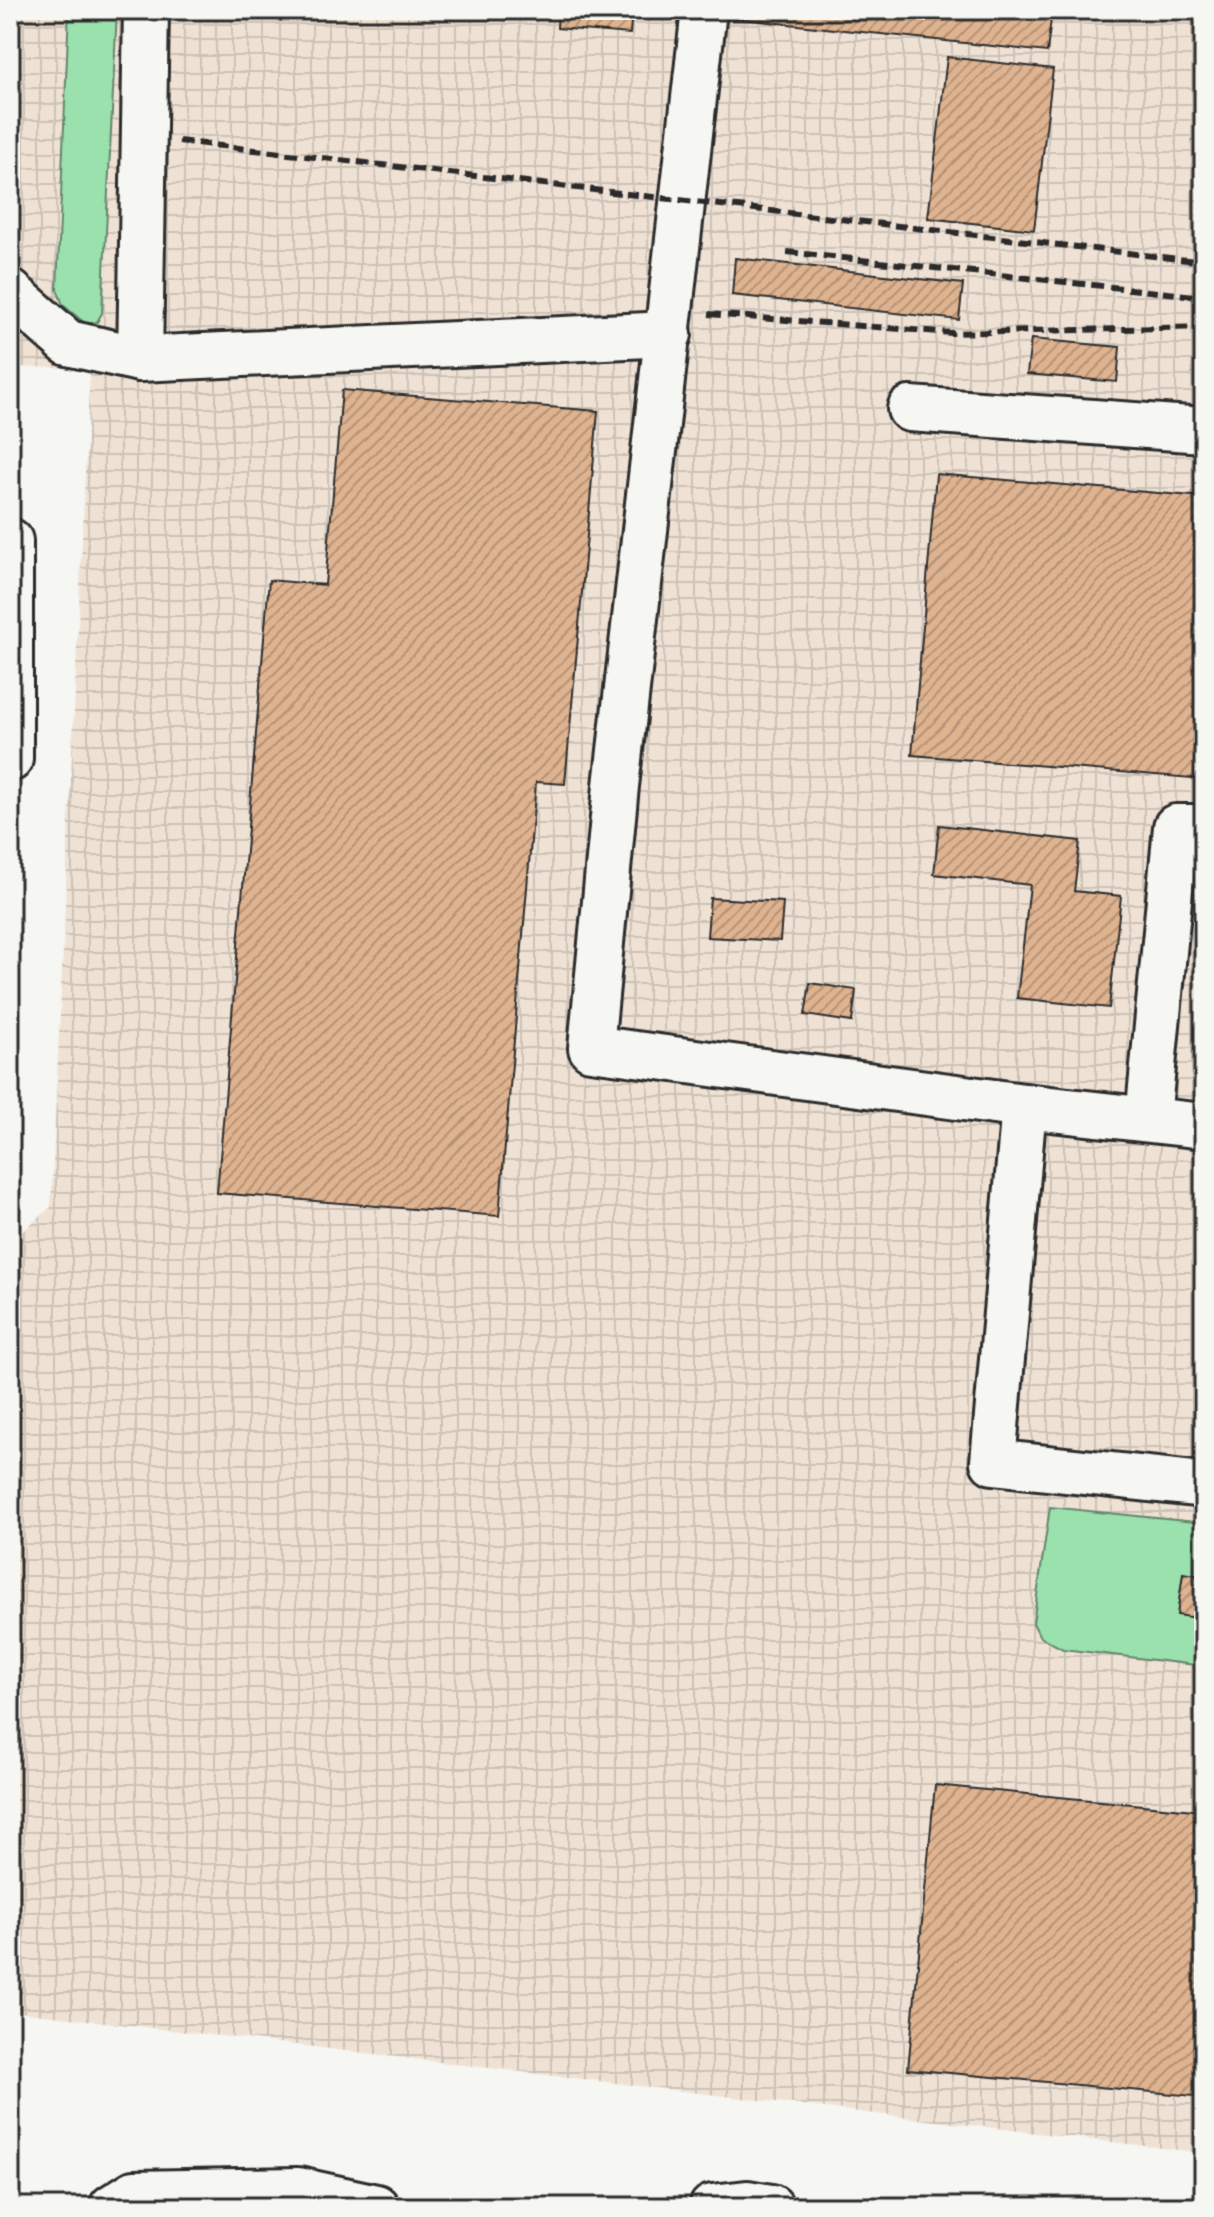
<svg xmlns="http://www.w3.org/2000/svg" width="1214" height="2217" font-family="'Shantell Sans',sans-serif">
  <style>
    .industrial { fill: url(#industrial-grid) }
    .grass { fill: #9be1ae; stroke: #63866c; stroke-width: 2 }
    .building { fill: url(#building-hatch); stroke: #2b2b2b; stroke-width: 2 }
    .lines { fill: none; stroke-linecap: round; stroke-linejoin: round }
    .minor-casing { stroke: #2b2b2b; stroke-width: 50 }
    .minor { stroke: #f6f6f2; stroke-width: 44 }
    .rail { stroke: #2b2b2b; stroke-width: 6; stroke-dasharray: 12 6; stroke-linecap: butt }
  </style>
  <defs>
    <pattern id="industrial-grid" width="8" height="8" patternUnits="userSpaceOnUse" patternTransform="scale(2)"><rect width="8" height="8" fill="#efe2d5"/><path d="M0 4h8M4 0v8" fill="none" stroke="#cdc2b7"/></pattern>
    <pattern id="building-hatch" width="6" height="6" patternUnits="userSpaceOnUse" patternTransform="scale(2)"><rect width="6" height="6" fill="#dfb390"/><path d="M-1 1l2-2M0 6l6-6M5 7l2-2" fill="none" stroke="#b59276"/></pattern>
  </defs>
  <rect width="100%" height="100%" fill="#f6f6f2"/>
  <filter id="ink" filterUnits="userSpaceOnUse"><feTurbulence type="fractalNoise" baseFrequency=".0125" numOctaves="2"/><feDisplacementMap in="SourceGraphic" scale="16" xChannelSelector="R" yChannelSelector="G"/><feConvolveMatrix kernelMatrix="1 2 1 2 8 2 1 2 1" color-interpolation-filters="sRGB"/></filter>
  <g filter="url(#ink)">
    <path class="industrial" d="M10 10H1204V2153L10 2011V1242L51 1207 90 368 10 367Z"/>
    <g class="grass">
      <path d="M69 10H117L102 313 97 322 86 324 63 305 57 289Z"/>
      <path d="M1050 1507 1204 1523V1666L1063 1649 1040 1637 1033 1623Z"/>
    </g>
    <g class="building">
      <path d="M558 10H632L630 34 557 28Z"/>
      <path d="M733 10H1052L1047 52 733 18Z"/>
      <path d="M947 57 1053 69 1034 230 928 218Z"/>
      <path d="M735 258 963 284 959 320 732 295Z"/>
      <path d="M1031 339 1120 347 1117 382 1027 374Z"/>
      <path d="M342 390 598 411 565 784 536 782 499 1216 217 1193 269 580 325 585Z"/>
      <path d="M936 474 1204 497V779L912 755Z"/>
      <path d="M939 825 1080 841 1074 891 1121 896 1109 1008 1017 998 1030 885 934 874Z"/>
      <path d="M710 898 783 902 780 941 707 937Z"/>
      <path d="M810 983 856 990 852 1022 805 1015Z"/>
      <path d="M1183 1573 1204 1576V1619L1177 1615Z"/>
      <path d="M935 1785 1204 1811V2097L908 2069Z"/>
    </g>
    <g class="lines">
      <g class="minor-casing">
        <g id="minor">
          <path d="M704 10 616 786 591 1048 1024 1106 1204 1126"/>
          <path d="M10 292 68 343 140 359 669 334"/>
          <path d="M140 359 146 10"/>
          <path d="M910 409 1204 430"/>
          <path d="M10 541V759"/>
          <path d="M1024 1106 993 1462 1204 1485"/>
          <path d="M1148 1119 1176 827H1204"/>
          <path d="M112 2207 134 2193 298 2190 376 2207"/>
          <path d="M712 2207 747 2203 771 2207"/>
        </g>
      </g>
      <use href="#minor" class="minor"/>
      <g class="rail">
        <path d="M179 141 1204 262"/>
        <path d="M787 252 1204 297"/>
        <path d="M709 314 952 333 1204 327"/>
      </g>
    </g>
  </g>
  <rect width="1214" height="2217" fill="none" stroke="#f6f6f2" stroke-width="40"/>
  <rect x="20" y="20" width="1174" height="2177" fill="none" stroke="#2b2b2b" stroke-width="3" filter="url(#ink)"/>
</svg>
